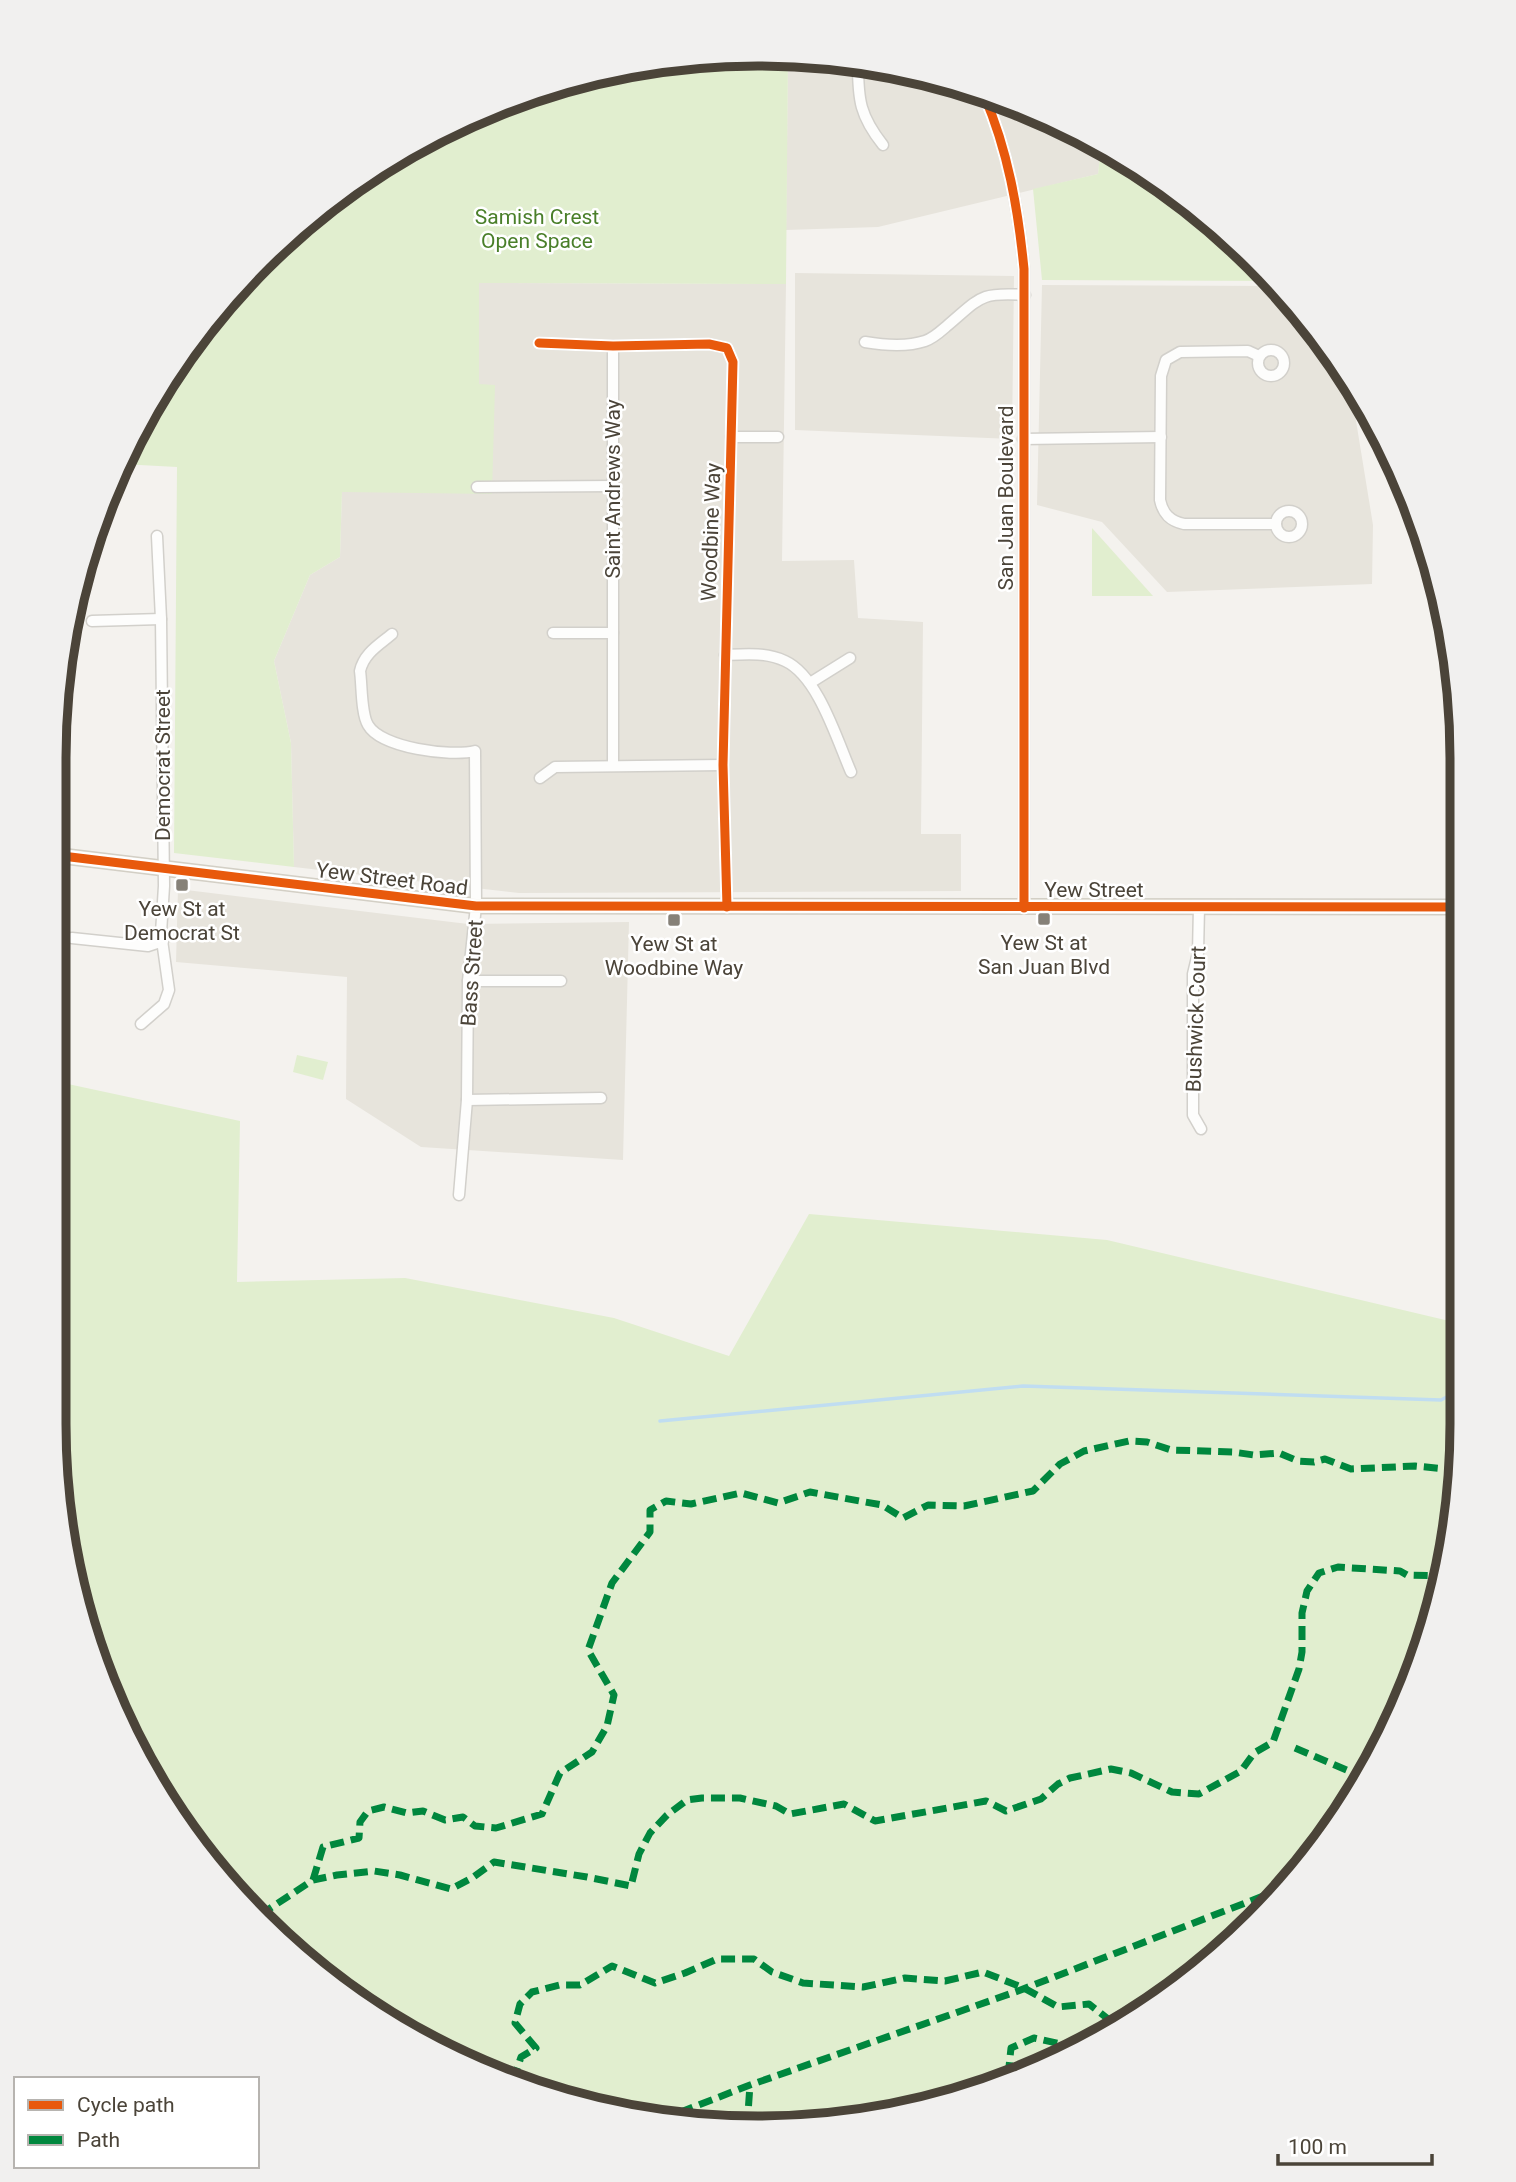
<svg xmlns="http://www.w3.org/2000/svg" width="1516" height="2182" font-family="Roboto,sans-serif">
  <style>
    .residential { fill: #e7e4dc }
    .green { fill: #e1eecf }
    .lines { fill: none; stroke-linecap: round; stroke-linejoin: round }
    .stream { stroke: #c0ddf1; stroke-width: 3.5 }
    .street-casing { stroke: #d2d0cb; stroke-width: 13 }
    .secondary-casing { stroke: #d3cfc5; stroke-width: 17 }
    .street { stroke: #fdfdfc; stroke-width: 10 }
    .secondary { stroke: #f7f6f1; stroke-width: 14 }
    .quiet { stroke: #00873e; stroke-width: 7; stroke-dasharray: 14 7; stroke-linecap: butt }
    .cycleway-casing { stroke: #fff; stroke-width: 13 }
    .cycleway { stroke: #e8590c; stroke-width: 9 }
    .poi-dot { fill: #868178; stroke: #fff; stroke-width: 2.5 }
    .labels { text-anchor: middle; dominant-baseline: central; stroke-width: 5; stroke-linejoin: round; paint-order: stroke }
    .park-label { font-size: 21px; fill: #4a7f2a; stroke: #fff }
    .street-label { font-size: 21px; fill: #4b4439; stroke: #fff }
    .poi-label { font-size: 21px; fill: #4b4439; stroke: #fff }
    .rim { fill: none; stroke: #4b4439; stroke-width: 9 }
  </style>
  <rect width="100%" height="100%" fill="#f4f2ee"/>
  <g class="residential">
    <path d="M788 57 896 68 1028 108 1101 147 1098 174 878 227 786 230Z"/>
    <path d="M795 273 1014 276 1012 439 795 430Z"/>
    <path d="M478 283 786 284 782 561 854 560 858 618 923 622 921 834H961V891L519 893 294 867 291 743 274 661 310 575 340 557 342 491 495 386 479 385Z"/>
    <path d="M1042 285 1278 286 1317 330 1350 384 1373 525 1372 584 1167 592 1102 522 1037 505Z"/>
    <path d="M178 889 468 924 629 922 623 1160 421 1147 346 1099 347 977 176 962Z"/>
  </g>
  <g class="green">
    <path d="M758 54 788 57 786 284 479 283V384L495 385 492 494 342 492 340 557 310 575 274 661 291 743 294 867 174 853 177 467 121 464 127 446 199 330 261 260 367 173 489 108 621 68Z"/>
    <path d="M1101 147 1121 158 1120 166 1160 182 1256 261 1274 281 1042 280 1033 189 1098 174Z"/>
    <path d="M1092 528 1153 596H1092Z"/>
    <path d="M297 1055 328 1062 323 1080 293 1072Z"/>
    <path d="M54 1081 240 1121 237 1282 405 1278 614 1318 729 1356 809 1214 1107 1240 1462 1324V1424L1448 1562 1408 1694 1343 1815 1255 1922 1186 1983 1070 2055 895 2114 758 2128 667 2122 488 2074 367 2009 294 1953 173 1815 127 1735 78 1607 54 1424Z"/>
  </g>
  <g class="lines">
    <path class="stream" d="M660 1421 1023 1386 1441 1400 1462 1389"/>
    <g class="street-casing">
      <g id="street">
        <path d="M858 64C858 100 860 116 883 145"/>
        <path d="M984 95C1008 151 1018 208 1024 269V908"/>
        <path d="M865 342C883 345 907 347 925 341 934 338 941 331 948 325 981 297 980 292 1025 295"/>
        <path d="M539 343 613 346 709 344 727 348 733 362 723 765 727 907"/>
        <circle cx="1271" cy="363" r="13"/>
        <path d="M1259 356 1248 351 1180 352 1166 360 1161 376 1160 500C1163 514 1170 521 1184 524H1276"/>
        <path d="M731 437H778"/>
        <path d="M1023 439 1161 437"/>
        <path d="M477 487 614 486"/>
        <circle cx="1289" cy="524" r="13"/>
        <path d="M92 621 161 619"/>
        <path d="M553 633H613"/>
        <path d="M392 634C379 645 364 653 360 671 362 684 361 714 368 725 381 748 451 757 475 751L476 906 468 981 467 1100 459 1195"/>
        <path d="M725 655C745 654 766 652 785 661 818 676 837 740 851 772"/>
        <path d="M810 683 850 658"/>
        <path d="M613 765V346"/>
        <path d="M540 778 555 767 723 765"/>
        <path d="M1199 907 1198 953 1193 974V1115L1201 1129"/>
        <path d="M72 938 148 946 163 941"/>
        <path d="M468 981H561"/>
        <path d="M141 1024 164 1004 169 990 161 933 164 886 161 619 157 536"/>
        <path d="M467 1100 601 1098"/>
      </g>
    </g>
    <g class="secondary-casing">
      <path id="secondary" d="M54 855 476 906 1462 907"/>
    </g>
    <use href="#street" class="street"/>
    <use href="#secondary" class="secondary"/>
    <g class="quiet">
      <path d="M1295 1748 1363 1777"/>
      <path d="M313 1880 323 1847 359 1838 360 1822 368 1811 384 1807 407 1813 423 1811 445 1820 463 1817 475 1826 496 1828 542 1814 560 1773 592 1752 607 1726 614 1695 588 1650 612 1583 650 1532V1510L666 1501 691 1504 741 1493 778 1503 810 1492 882 1505 903 1518 928 1505 964 1506 1033 1491 1060 1464 1084 1451 1129 1441 1147 1442 1171 1450 1233 1452 1254 1455 1279 1453 1298 1461 1314 1462 1325 1459 1351 1469 1415 1466 1457 1470"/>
      <path d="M260 1915 313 1880 337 1875 374 1871 400 1875 451 1889 472 1878 494 1862 587 1877 631 1886 639 1854 650 1833 667 1815 687 1800 702 1798H740L776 1806 790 1814 844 1804 875 1821 986 1801 1006 1811 1041 1799 1058 1784 1070 1778 1111 1769 1131 1773 1172 1792 1199 1794 1241 1771 1254 1753 1273 1742 1299 1669 1302 1652V1613L1307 1591 1319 1573 1338 1567 1400 1571 1407 1575 1444 1576"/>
      <path d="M1008 2076 1011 2048 1034 2038 1070 2046 1108 2031"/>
      <path d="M513 2081 521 2057 536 2048 515 2023 520 2004 532 1992 560 1985H580L612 1966 655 1983 685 1973 717 1959H754L772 1972 803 1983 863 1987 905 1978 945 1981 983 1972 1024 1988 1058 2007 1089 2004 1117 2026"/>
      <path d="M660 2120 750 2085 1018 1991 1284 1888"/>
      <path d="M747 2127 750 2085"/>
    </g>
    <g class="cycleway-casing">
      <g id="cycleway">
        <path d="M984 95C1008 151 1018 208 1024 269V908"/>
        <path d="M539 343 613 346 709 344 727 348 733 362 723 765 727 907"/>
        <path d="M54 855 476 906 1462 907"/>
      </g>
    </g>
    <use href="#cycleway" class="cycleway"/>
  </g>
  <g class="poi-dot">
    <rect x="175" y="878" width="14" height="14" rx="3.5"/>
    <rect x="1037" y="912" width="14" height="14" rx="3.5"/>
    <rect x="667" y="913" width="14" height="14" rx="3.5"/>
  </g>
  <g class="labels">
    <g class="park-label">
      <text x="537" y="217">Samish Crest<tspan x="537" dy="24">Open Space</tspan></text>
    </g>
    <g class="street-label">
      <text transform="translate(613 489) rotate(-90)">Saint Andrews Way</text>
      <text transform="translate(1006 498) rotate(-90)">San Juan Boulevard</text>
      <text transform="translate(711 532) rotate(-88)">Woodbine Way</text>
      <text transform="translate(163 765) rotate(-90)">Democrat Street</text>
      <text transform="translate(392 879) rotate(7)">Yew Street Road</text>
      <text x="1094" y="890">Yew Street</text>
      <text transform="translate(472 973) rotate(-86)">Bass Street</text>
      <text transform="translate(1196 1019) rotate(-88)">Bushwick Court</text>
    </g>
    <g class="poi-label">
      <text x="182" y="909">Yew St at<tspan x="182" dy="24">Democrat St</tspan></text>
      <text x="1044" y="943">Yew St at<tspan x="1044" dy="24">San Juan Blvd</tspan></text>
      <text x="674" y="944">Yew St at<tspan x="674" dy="24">Woodbine Way</tspan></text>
    </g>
  </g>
  <path d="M0 0H1516V2182H0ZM758 66H758A692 692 0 0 1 1450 758V1424A692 692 0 0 1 758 2116H758A692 692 0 0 1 66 1424V758A692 692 0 0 1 758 66Z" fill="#f1f0ef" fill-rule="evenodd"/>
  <path class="rim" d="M758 66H758A692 692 0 0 1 1450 758V1424A692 692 0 0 1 758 2116H758A692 692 0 0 1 66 1424V758A692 692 0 0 1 758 66Z"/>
  <rect x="14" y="2077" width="245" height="91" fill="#ffffff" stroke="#b7b4b0" stroke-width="2"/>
  <rect x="28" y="2100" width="35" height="10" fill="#e8590c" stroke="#b7b4b0" stroke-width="2"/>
  <text x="77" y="2112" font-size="21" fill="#4b4439">Cycle path</text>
  <rect x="28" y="2135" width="35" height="10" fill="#00873e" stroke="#b7b4b0" stroke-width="2"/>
  <text x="77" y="2147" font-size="21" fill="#4b4439">Path</text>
  <path d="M1278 2154v10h154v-10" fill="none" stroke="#4b4439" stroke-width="3.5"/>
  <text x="1288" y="2154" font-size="21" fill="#4b4439" stroke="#ffffff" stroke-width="5" paint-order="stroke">100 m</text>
</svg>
